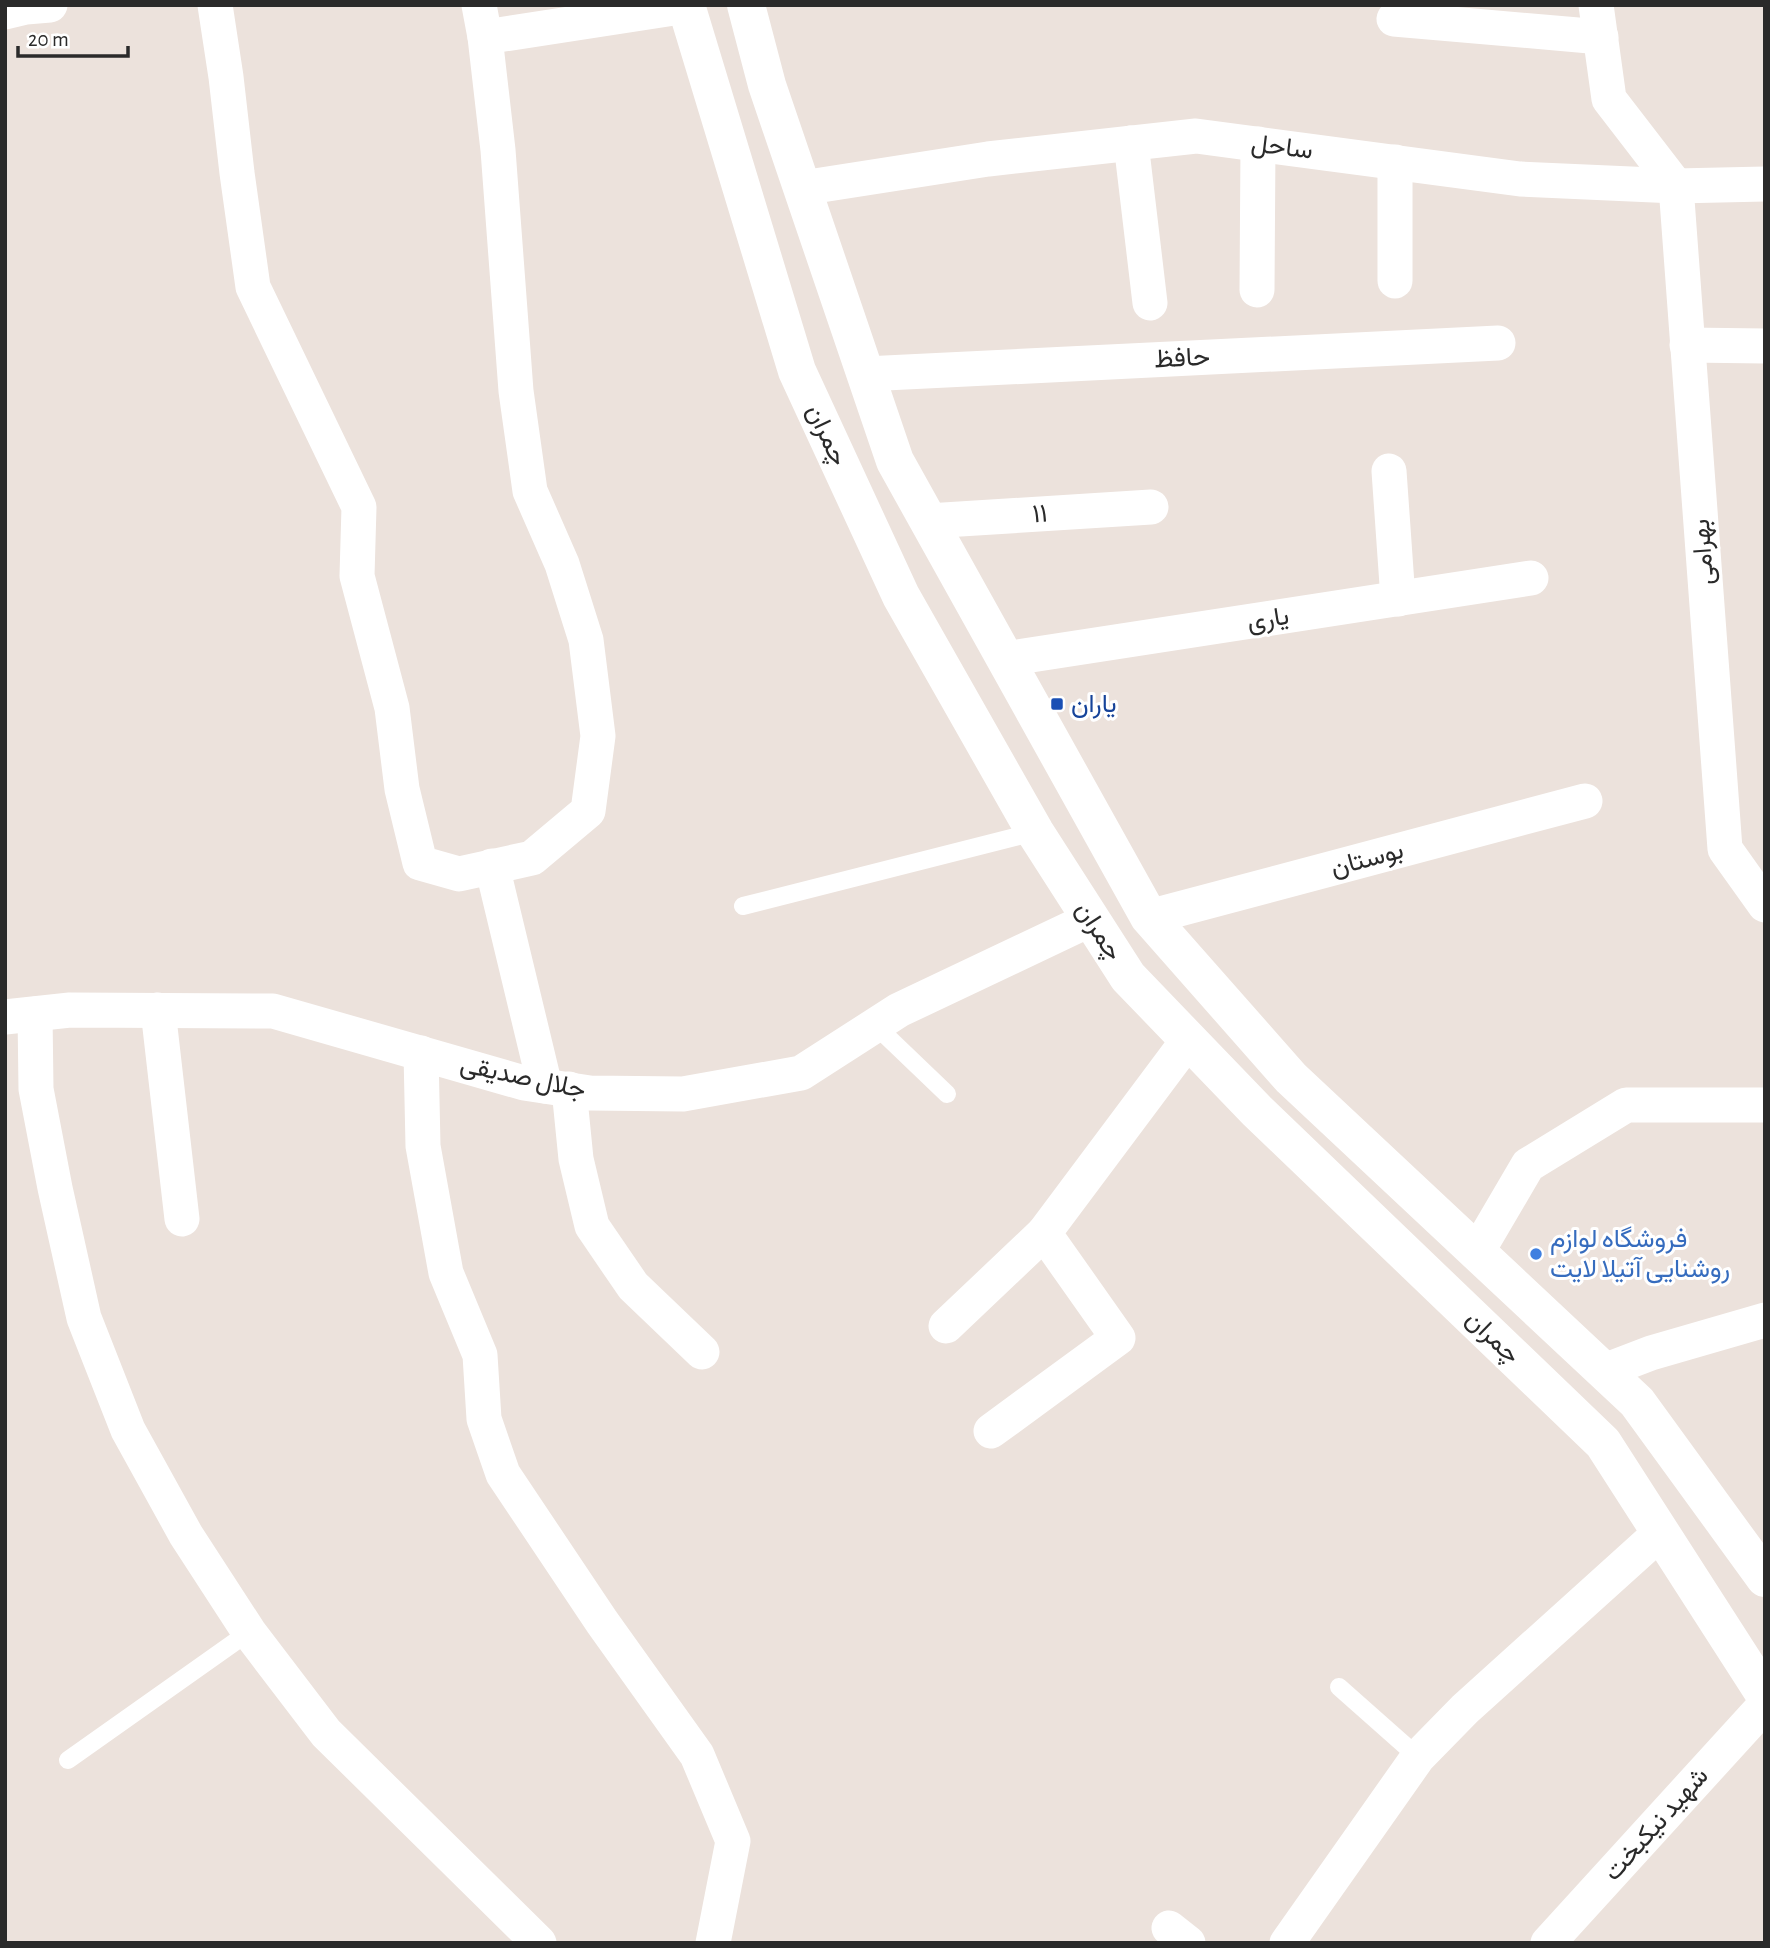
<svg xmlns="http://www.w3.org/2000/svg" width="1770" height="1948" font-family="'Alegreya Sans',Vazirmatn,sans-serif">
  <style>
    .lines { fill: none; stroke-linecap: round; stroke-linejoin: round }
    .lane { stroke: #fff; stroke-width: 18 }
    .street { stroke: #fff; stroke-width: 35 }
    .secondary { stroke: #fff; stroke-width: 38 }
    .transit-dot { fill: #1a4fb4; stroke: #fff; stroke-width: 2.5 }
    .shop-dot { fill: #3f7fe0; stroke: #fff; stroke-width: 2.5 }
    .labels { text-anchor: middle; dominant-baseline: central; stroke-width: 6; stroke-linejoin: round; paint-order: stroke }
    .street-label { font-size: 26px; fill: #2a2a2a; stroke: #fff }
    .transit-label { font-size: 26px; fill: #164399; stroke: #fff; text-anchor: start }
    .shop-label { font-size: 26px; fill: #366cbe; stroke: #fff; text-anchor: start }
  </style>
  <rect width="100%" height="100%" fill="#ece2dc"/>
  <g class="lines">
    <g class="lane">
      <path d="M743 906 1035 832"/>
      <path d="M875 1025 947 1094"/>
      <path d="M1339 1687 1418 1757"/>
      <path d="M68 1760 249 1632"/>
    </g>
    <g class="street">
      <path d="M215 5 226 77 237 173 253 287 359 507 357 576 392 708 402 789 420 863 459 874 532 858 588 811 598 736 586 640 562 564 530 491 516 391 498 150 485 37 479 5"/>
      <path d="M1596 5 1609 99 1676 186 1725 849 1765 905"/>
      <path d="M5 12 26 7 50 5"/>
      <path d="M1394 19 1601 37"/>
      <path d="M485 37 687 6"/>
      <path d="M1131 143 1150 303"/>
      <path d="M1395 162V281"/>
      <path d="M802 188 988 159 1196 136 1520 179 1676 186 1765 184"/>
      <path d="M1257 290 1258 144"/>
      <path d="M1687 345 1765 346"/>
      <path d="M865 374 1498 343"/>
      <path d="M1389 471 1398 599"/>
      <path d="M928 521 1151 507"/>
      <path d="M1005 659 1531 578"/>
      <path d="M492 866 545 1086"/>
      <path d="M1149 917 1585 801"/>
      <path d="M158 1010 182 1219"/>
      <path d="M35 1014 36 1089 55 1188 84 1318 128 1430 186 1535 249 1632 326 1733 539 1943"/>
      <path d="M5 1017 70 1010 273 1011 524 1083 590 1093 683 1094 801 1073 899 1010 1091 919"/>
      <path d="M421 1053 423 1146 446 1273 480 1355 484 1419 503 1474 602 1622 697 1755 733 1841 713 1943"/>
      <path d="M569 1089 576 1159 592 1226 633 1286 702 1352"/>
      <path d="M1477 1252 1528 1165 1626 1105H1765"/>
      <path d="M946 1326 1044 1233"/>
      <path d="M1604 1371 1651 1353 1765 1320"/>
      <path d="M991 1431 1118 1338 1044 1233 1189 1039"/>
      <path d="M1169 1928 1188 1943"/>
      <path d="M1287 1943 1418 1757 1465 1709 1660 1533"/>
      <path d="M1548 1943 1765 1705"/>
    </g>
    <g class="secondary">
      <path d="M686 5 797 371 901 596 1035 832 1128 977 1257 1111 1603 1443 1765 1695"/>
      <path d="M746 5 767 85 895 461 1149 917 1291 1078 1637 1402 1765 1578"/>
    </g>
  </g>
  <rect class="transit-dot" x="1050" y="697" width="14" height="14" rx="3.5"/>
  <circle class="shop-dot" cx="1536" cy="1254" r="7"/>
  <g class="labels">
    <g class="street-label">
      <text transform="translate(1282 147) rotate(7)">ساحل</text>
      <text transform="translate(1182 358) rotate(-3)">حافظ</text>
      <text transform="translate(827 435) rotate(65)">چمران</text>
      <text transform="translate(1040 514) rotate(-4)">۱۱</text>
      <text transform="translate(1703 552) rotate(-94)">بهرامی</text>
      <text transform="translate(1268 619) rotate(-9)">یاری</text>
      <text transform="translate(1367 859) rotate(-15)">بوستان</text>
      <text transform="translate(1099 931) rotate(57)">چمران</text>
      <text transform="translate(523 1077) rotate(12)">جلال صدیقی</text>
      <text transform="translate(1493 1337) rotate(44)">چمران</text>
      <text transform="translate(1656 1824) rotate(-48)">شهید نیکبخت</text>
    </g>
    <g class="transit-label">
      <text x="1071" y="704">یاران</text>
    </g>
    <g class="shop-label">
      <text x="1550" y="1239">فروشگاه لوازم<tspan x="1550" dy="30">روشنایی آتیلا لایت</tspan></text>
    </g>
  </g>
  <rect width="1770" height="1948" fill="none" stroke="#2a2a2a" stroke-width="14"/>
  <path d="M18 46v10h110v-10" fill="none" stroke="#2a2a2a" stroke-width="3.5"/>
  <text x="28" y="46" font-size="21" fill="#2a2a2a" stroke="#ffffff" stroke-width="5" paint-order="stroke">20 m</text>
</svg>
